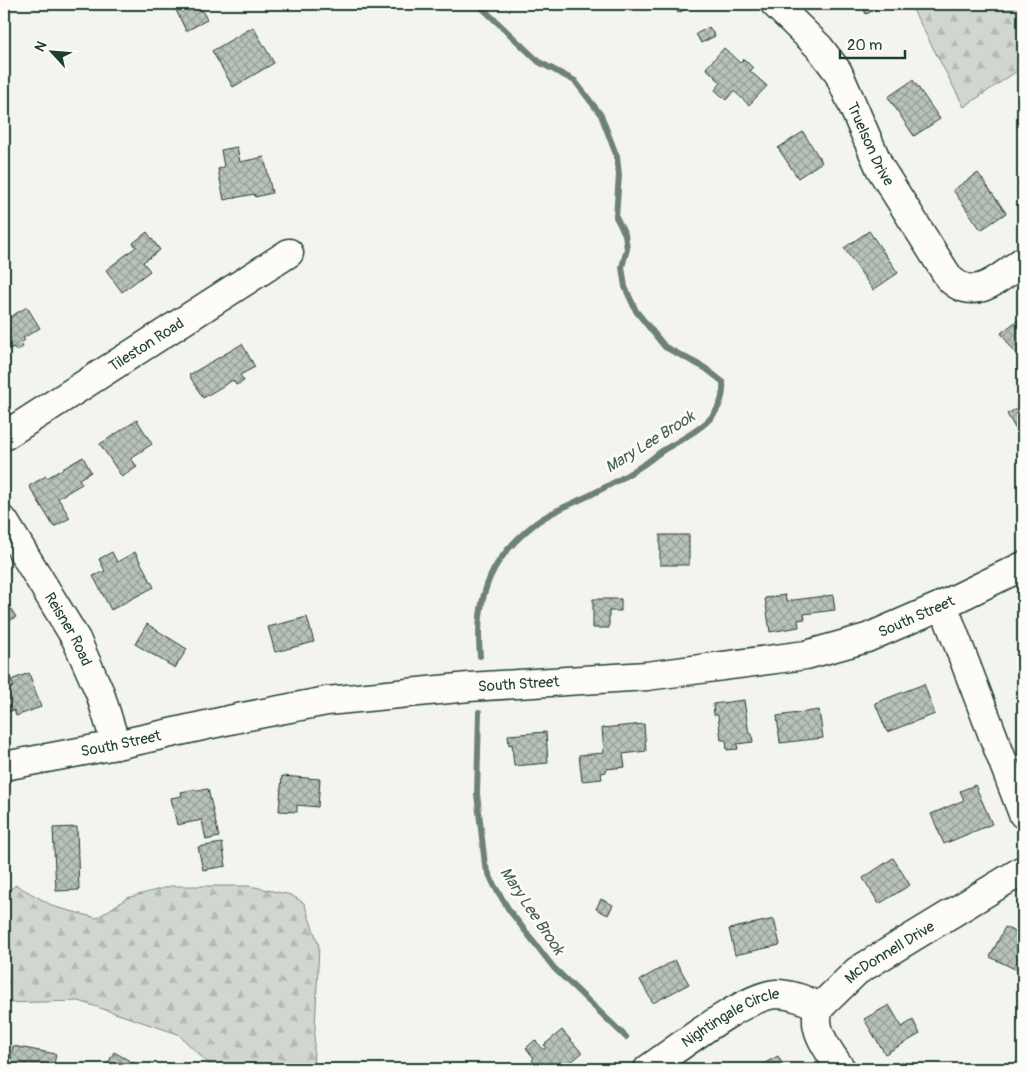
<svg xmlns="http://www.w3.org/2000/svg" width="1027" height="1073" font-family="Pangolin,sans-serif">
  <style>
    .forest { fill: url(#forest-firs); stroke: #788a82 }
    .lines { fill: none; stroke-linecap: round; stroke-linejoin: round }
    .stream { stroke: #6e8179; stroke-width: 6 }
    .building { fill: url(#building-cross-hatch); stroke: #1f3d34 }
    .minor-casing { stroke: #1f3d34; stroke-width: 31 }
    .major-casing { stroke: #1f3d34; stroke-width: 31 }
    .minor { stroke: #fdfcf7; stroke-width: 28 }
    .major { stroke: #fdfcf7; stroke-width: 28 }
    .labels { text-anchor: middle; dominant-baseline: central; stroke-width: 5; stroke-linejoin: round; paint-order: stroke }
    .street-label { font-size: 15px; fill: #1f3d34; stroke: #fdfcf7 }
    .water-label { font-size: 16px; font-style: italic; fill: #475f56; stroke: #fdfcf7 }
  </style>
  <defs>
    <pattern id="forest-firs" width="22" height="20" patternUnits="userSpaceOnUse" patternTransform="scale(1.25)"><rect width="22" height="20" fill="#d1d6d1"/><path d="M5 1l3.5 6h-7zM16 11l3.5 6h-7z" fill="#b3b9b4"/></pattern>
    <pattern id="building-cross-hatch" width="8" height="8" patternUnits="userSpaceOnUse" patternTransform="scale(1.25)"><rect width="8" height="8" fill="#b9c1bb"/><path d="M0 0l8 8M0 8l8-8" fill="none" stroke="#969e99"/></pattern>
  </defs>
  <rect width="100%" height="100%" fill="#f4f4ef"/>
  <filter id="ink" filterUnits="userSpaceOnUse"><feTurbulence type="fractalNoise" baseFrequency=".02" numOctaves="2"/><feDisplacementMap in="SourceGraphic" scale="10" xChannelSelector="R" yChannelSelector="G"/><feConvolveMatrix kernelMatrix="1 2 1 2 8 2 1 2 1" color-interpolation-filters="sRGB"/></filter>
  <g filter="url(#ink)">
    <g class="forest">
      <path d="M910 4H1023V67L964 107Z"/>
      <path d="M16 885 55 907 97 918 127 898 171 886H250L291 895 304 903 319 946 313 1069H214L178 1034 79 1001 4 1003V894Z"/>
    </g>
    <g class="lines">
      <g class="stream">
        <path d="M478 4 539 62 575 81 601 115 617 157 619 175 616 217 625 234 627 249 622 267 625 287 636 311 665 347 705 368 723 382C726 419 691 434 665 449 657 454 651 460 643 465 628 475 610 485 594 493 575 503 553 510 536 523 523 533 508 548 499 561 480 589 477 623 480 656"/>
        <path d="M479 712 477 794 485 865 494 885 509 910 554 968 626 1037"/>
      </g>
    </g>
    <g class="building">
      <path d="M187 4H199L207 20 186 31 176 10Z"/>
      <path d="M673 4H696L678 13Z"/>
      <path d="M861 4H887L866 14Z"/>
      <path d="M253 27 274 63 233 87 212 51Z"/>
      <path d="M709 27 715 36 701 43 696 34Z"/>
      <path d="M724 48 740 63 744 59 753 68 750 71 767 86 749 105 734 91 726 100 715 90 721 83 706 68Z"/>
      <path d="M913 80 940 119 914 136 888 97Z"/>
      <path d="M803 132 822 162 798 178 778 148Z"/>
      <path d="M237 147 240 162 264 157 272 193 255 197 254 194 224 200 218 169 224 167 221 150Z"/>
      <path d="M978 173 1006 213 981 230 953 190Z"/>
      <path d="M869 231 898 273 873 290 844 248Z"/>
      <path d="M147 232 160 250 143 262 150 271 122 292 106 270 136 247 133 243Z"/>
      <path d="M4 307 10 317 27 307 40 328 23 338 25 340 21 343 23 347 16 351 14 347 8 350 4 343Z"/>
      <path d="M1023 316V352L1017 356 1001 333Z"/>
      <path d="M242 344 255 367 240 375 244 381 236 385 233 380 203 398 189 375Z"/>
      <path d="M1023 405V442L1007 414Z"/>
      <path d="M137 420 152 444 131 458 137 467 122 477 100 444Z"/>
      <path d="M83 457 91 472 79 479 82 484 58 498 70 518 54 527 29 486 46 476 47 478Z"/>
      <rect x="660" y="535" width="29" height="30"/>
      <path d="M112 552 117 562 135 552 154 587 111 610 93 576 105 571 99 559Z"/>
      <path d="M785 595 786 601 833 595 835 610 804 614 805 619 798 620 799 627 770 632 765 598Z"/>
      <path d="M4 598 16 617 4 624Z"/>
      <path d="M593 599H621V611H609V628H593Z"/>
      <path d="M307 617 314 642 275 652 268 627Z"/>
      <path d="M147 624 187 649 175 668 135 644Z"/>
      <path d="M29 673 41 707 16 716 14 710 5 713 4 698 9 696 7 689 13 687 11 680Z"/>
      <path d="M924 684 935 714 887 732 875 703Z"/>
      <path d="M744 700 749 734H752L753 742 737 744 738 749 727 750 726 740H721L718 715H714L713 704Z"/>
      <path d="M819 710 823 738 780 743 777 716Z"/>
      <path d="M644 724 646 751 623 754 625 767 606 769V772L601 773 602 779 582 781 579 755 604 753 602 728Z"/>
      <path d="M546 732 548 763 514 766 512 744 509 745 508 735Z"/>
      <path d="M282 776 320 779 318 807 297 805V812L279 811Z"/>
      <path d="M975 785 992 824 944 844 931 814 964 800 960 791Z"/>
      <path d="M195 789 196 791 208 789 219 837 206 840 202 820 177 825 171 798 182 796 181 792Z"/>
      <path d="M77 827 79 890 56 891 53 828Z"/>
      <path d="M222 843 226 866 203 870 198 847Z"/>
      <path d="M893 858 910 885 879 904 863 878Z"/>
      <path d="M601 899 613 905 608 915 596 909Z"/>
      <path d="M774 919 780 945 735 955 729 929Z"/>
      <path d="M1005 927 1023 936V973L990 957Z"/>
      <path d="M675 960 689 984 653 1003 640 980Z"/>
      <path d="M889 1005 902 1027 913 1020 920 1034 885 1054 864 1019Z"/>
      <path d="M562 1030 582 1053 564 1068 566 1069H539L532 1060 534 1058 526 1048 535 1040 544 1050 546 1047 544 1045Z"/>
      <path d="M13 1046 56 1054 53 1069H9Z"/>
      <path d="M114 1052 144 1069H105Z"/>
      <path d="M778 1056 785 1069H754Z"/>
    </g>
    <g class="lines">
      <g class="minor-casing">
        <g id="minor">
          <path id="s1" d="M775 4 819 47 838 72 880 168 949 278C975 304 1000 277 1023 261"/>
          <path id="s2" d="M4 436 289 253"/>
          <path id="s3" d="M4 521 76 639 100 693 116 745"/>
          <path d="M943 605 1023 814"/>
          <path id="s4" d="M648 1069C676 1050 744 996 776 994 792 994 805 1000 820 1007"/>
          <path id="s5" d="M841 1069C830 1052 809 1028 820 1007L857 971 1023 870"/>
        </g>
      </g>
      <g class="major-casing">
        <g id="major">
          <path id="s6" d="M4 766 116 745 243 717 327 701 469 687 647 676 806 655 867 638 943 605 1023 566"/>
        </g>
      </g>
      <use href="#minor" class="minor"/>
      <use href="#major" class="major"/>
    </g>
  </g>
  <g class="labels">
    <g class="street-label">
      <text stroke="none"><textPath href="#s1" startOffset="172">Truelson Drive</textPath></text>
      <text stroke="none"><textPath href="#s2" startOffset="169">Tileston Road</textPath></text>
      <text stroke="none"><textPath href="#s6" startOffset="928">South Street</textPath></text>
      <text stroke="none"><textPath href="#s3" startOffset="126">Reisner Road</textPath></text>
      <text stroke="none"><textPath href="#s6" startOffset="522">South Street</textPath></text>
      <text stroke="none"><textPath href="#s6" startOffset="119">South Street</textPath></text>
      <text stroke="none"><textPath href="#s5" startOffset="158">McDonnell Drive</textPath></text>
      <text stroke="none"><textPath href="#s4" startOffset="98">Nightingale Circle</textPath></text>
    </g>
    <g class="water-label">
      <text transform="translate(650 442) rotate(-32)">Mary Lee Brook</text>
      <text transform="translate(532 911) rotate(56)">Mary Lee Brook</text>
    </g>
  </g>
  <rect width="1027" height="1073" fill="none" stroke="#fdfcf7" stroke-width="20"/>
  <rect x="10" y="10" width="1007" height="1053" fill="none" stroke="#1f3d34" stroke-width="2" filter="url(#ink)"/>
  <g transform="translate(52 52) rotate(296)" stroke="#fdfcf7" stroke-width="4" paint-order="stroke">
  <path d="M0-4L9 19L0 12L-9 19Z" fill="#1f3d34"/>
  <text y="-8" font-size="14" font-weight="bold" text-anchor="middle" fill="#1f3d34">N</text>
  </g>
  <path d="M840 50v8h65v-8" fill="none" stroke="#1f3d34" stroke-width="2.5"/>
  <text x="847" y="50" font-size="15" fill="#1f3d34" stroke="#fdfcf7" stroke-width="4" paint-order="stroke">20 m</text>
</svg>
